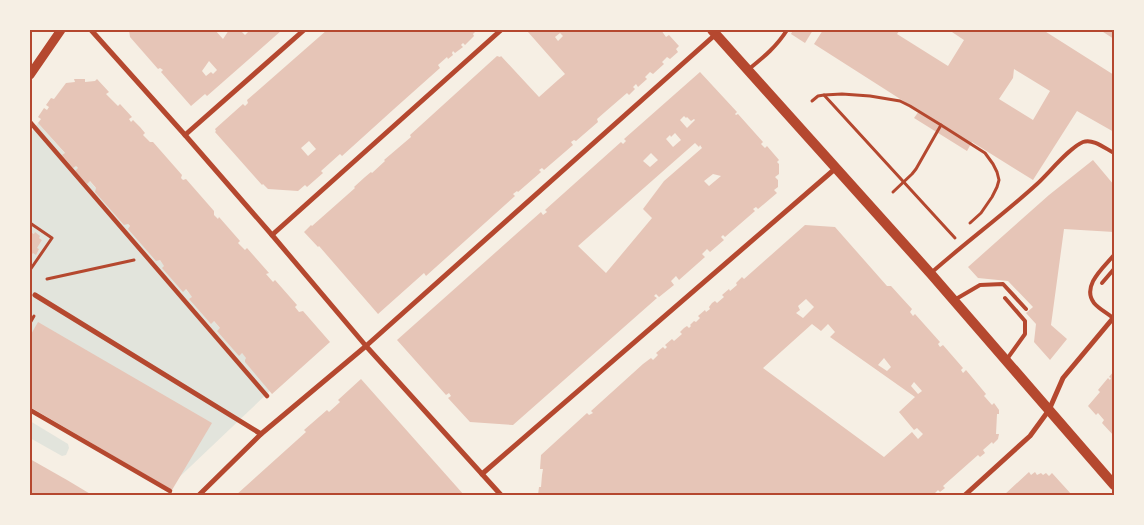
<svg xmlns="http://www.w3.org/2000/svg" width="1144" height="525" font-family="'Space Grotesk',sans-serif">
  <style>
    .green { fill: #e2e4dc }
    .building { fill: #e6c5b7; fill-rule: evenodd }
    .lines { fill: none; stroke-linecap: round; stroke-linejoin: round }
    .path { stroke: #b5482f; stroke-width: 3 }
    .service { stroke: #b5482f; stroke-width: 4 }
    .pedestrian { stroke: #b5482f; stroke-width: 4.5 }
    .minor { stroke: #b5482f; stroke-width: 5 }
    .tertiary { stroke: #b5482f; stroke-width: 9 }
    .secondary { stroke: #b5482f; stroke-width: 10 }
    .neatline { fill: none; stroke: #b5482f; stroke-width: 2 }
  </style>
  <rect width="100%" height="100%" fill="#f6efe4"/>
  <g class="green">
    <path d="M38 123 273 388 171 485 30 343V258L42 240 30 232V134Z"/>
    <path d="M30 421 68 444 69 448 66 455 62 456 30 438Z"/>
  </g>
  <g class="building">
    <path d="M129 30H215L223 39 229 30H240L245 35 250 30H282L207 96 205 94 191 106 161 72 163 70 160 68 158 69 130 37ZM209 61 217 70 213 74 211 72 206 76 202 71Z"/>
    <path d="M327 30H477L473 34 474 36 465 45 463 43 461 45 463 47 455 53 453 51 452 53 453 55 448 59 447 57 438 65 440 68 394 109 342 156 340 154 321 171 323 173 307 187 305 185 298 191 268 189 263 184 262 185 215 132 216 131 215 129 243 104 245 106 248 103 247 100ZM309 141 316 149 308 156 301 148Z"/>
    <path d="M530 30H661L666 37 669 35 679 46 676 49 678 52 670 59 667 57 662 62 664 64 653 74 650 72 645 77 647 79 638 87 636 84 633 87 635 89 629 95 627 93 605 112 597 119 598 122 576 141 574 140 571 142 573 145 544 170 542 168 539 170 541 172 518 192 517 191 513 194 515 196 426 276 424 273 378 314 319 246 318 247 304 232 311 225 312 226 355 188 354 187 365 177 371 172 372 173 385 161 384 160 411 137 410 135 497 56 500 57 501 56 539 97 558 80 565 74 528 32ZM560 33 563 36 558 41 555 37Z"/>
    <path d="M793 30H813L805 43 791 34Z"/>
    <path d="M823 30H900L897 34 948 66 964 40 949 30H1043L1114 75V132L1077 111 1033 180 972 142 967 151 914 118 919 111 814 44ZM1014 69 1050 91 1033 120 999 99 1013 78Z"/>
    <path d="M1100 30H1114V39Z"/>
    <path d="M700 72 737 112 735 114 736 115 738 114 763 142 761 144 765 148 767 146 779 160 777 162 779 164V174L775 177 778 180V187L774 190 777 193 758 209 756 207 753 209 755 211 725 237 723 235 721 237 724 240 710 252 707 249 702 254 705 257 679 280 676 276 671 281 674 285 659 297 656 294 654 296 657 298 513 425 470 422 448 398 451 396 449 393 446 395 397 340 541 212 543 215 547 212 545 210 621 142 623 144 626 141 624 139ZM684 116 686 118 687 117 691 121 694 119 695 120 687 128 680 120ZM675 133 681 140 673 147 666 139 670 135 671 137ZM695 143 699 147 700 145 702 148 664 181 643 209 652 218 606 273 578 246ZM651 153 658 160 650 167 643 161ZM713 174 721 176 709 186 704 181Z"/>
    <path d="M74 79H85V82L95 81 97 79 109 92 106 94 118 106 120 104 132 117 129 119 131 122 133 120 140 127 145 133 143 135 150 142H153L182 175 181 178 183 180 186 179 214 211V215L218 219 219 217 240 241 238 243 245 250 247 248 269 273 266 274 273 282 275 280 297 305 295 307 299 312 303 311 330 342 272 394 245 362V360L246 358 242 353 239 356 217 331 220 328 214 321 211 324 189 299 192 297 186 289 183 292 162 268 164 266 160 260 156 261 128 229 130 226 128 224 124 225 95 192 96 188 90 181 87 184 75 171 78 168 76 166 73 168 62 155 65 153 38 123 41 119 38 117 44 108 47 110 49 107 46 105 51 98 54 99 66 83 75 82Z"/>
    <path d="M1093 160 1114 185V232L1064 229 1051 325 1067 339 1050 360 1034 342 1036 324 1026 313 1033 307 1008 281 978 278 968 267 1049 195Z"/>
    <path d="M805 225 835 227 887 286H891L901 297 912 309 910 312 913 316 915 314 940 342 938 344 940 347 943 345 963 368 961 370 963 373 966 370 986 394 984 396 985 397 992 405 994 403 999 410V414H997L996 434H999L998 439 993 444 992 442 983 450 985 453 980 457 978 455 943 486 945 488 940 492 938 490 933 495H538L539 487H541L542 475 543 469H540L541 455 587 413 589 415 593 413 591 411 643 364 651 358 653 360 658 355 656 353 663 347 665 349 667 347 665 345 672 339 674 341 682 334 680 332 684 328 687 326 689 328 691 326 690 325 694 321 696 322 700 318 698 316 705 310 706 312 710 309 709 307 712 303 715 301 717 303 724 297 722 295 729 289 730 291 737 285 736 283 742 277 744 279ZM806 299 814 307 803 318 796 313 800 310 798 306ZM812 324 821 331 828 324 835 332 830 337 915 397 899 412 914 430 917 428 923 434 918 439 912 432 884 457 763 368ZM884 358 891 367 887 371 878 365ZM914 382 922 391 918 394 911 386Z"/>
    <path d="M30 232 34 234 35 232 40 236 39 238 42 240 37 248 39 249 36 255 33 253 30 258Z"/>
    <path d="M38 322 212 423 172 490 30 407V336Z"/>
    <path d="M1114 371V436L1102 423 1104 420 1098 413 1096 415 1088 406 1100 392 1098 390 1108 378 1110 380 1111 378 1109 377Z"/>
    <path d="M361 379 464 495H236L306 432 304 430 327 410 329 412 340 402 338 400Z"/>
    <path d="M30 459 67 480 92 495H30Z"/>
    <path d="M1029 472 1031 475 1035 472 1037 475 1041 473 1043 475 1046 473 1049 476 1052 473 1072 495H1004Z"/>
  </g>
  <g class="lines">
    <g class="path">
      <path d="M824 95 955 238"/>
      <path d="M812 101 818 96 824 95 842 94 870 96 900 101 910 106 941 125 985 153 993 164 997 172 999 180 997 187 992 197 981 213 970 223"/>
      <path d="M893 192 912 174 916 169 941 125"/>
      <path d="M30 223 52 238 30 270"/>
      <path d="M47 279 134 260"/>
      <path d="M30 323 34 316"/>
    </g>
    <g class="service">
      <path d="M749 69C764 57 777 46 787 30"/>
      <path d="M931 273C966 242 1003 215 1037 184 1049 173 1070 147 1083 142 1093 138 1106 149 1114 153"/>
      <path d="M1102 283 1114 269"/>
      <path d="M1005 298 1025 321V334L1007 359"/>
      <path d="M956 299 980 285 1003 284 1026 309"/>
      <path d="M1113 318C1107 313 1099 309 1094 303 1081 286 1104 267 1114 255"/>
    </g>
    <g class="pedestrian">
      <path d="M30 122 267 396"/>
      <path d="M30 410 170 491"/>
    </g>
    <g class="minor">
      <path d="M91 30 185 135 272 235 366 346 501 495"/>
      <path d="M185 135 304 30"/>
      <path d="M272 235 501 30"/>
      <path d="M35 295 261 434"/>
      <path d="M482 474 836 168"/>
      <path d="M199 495 261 434 366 346 716 34"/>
      <path d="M965 495 1030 436 1049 410 1063 378 1114 317"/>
    </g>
    <path class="tertiary" d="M30 75 61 30"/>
    <path class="secondary" d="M712 30 931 274 1114 485"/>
  </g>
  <rect width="1144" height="525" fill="none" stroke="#f6efe4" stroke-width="62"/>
  <rect x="31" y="31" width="1082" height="463" class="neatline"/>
</svg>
